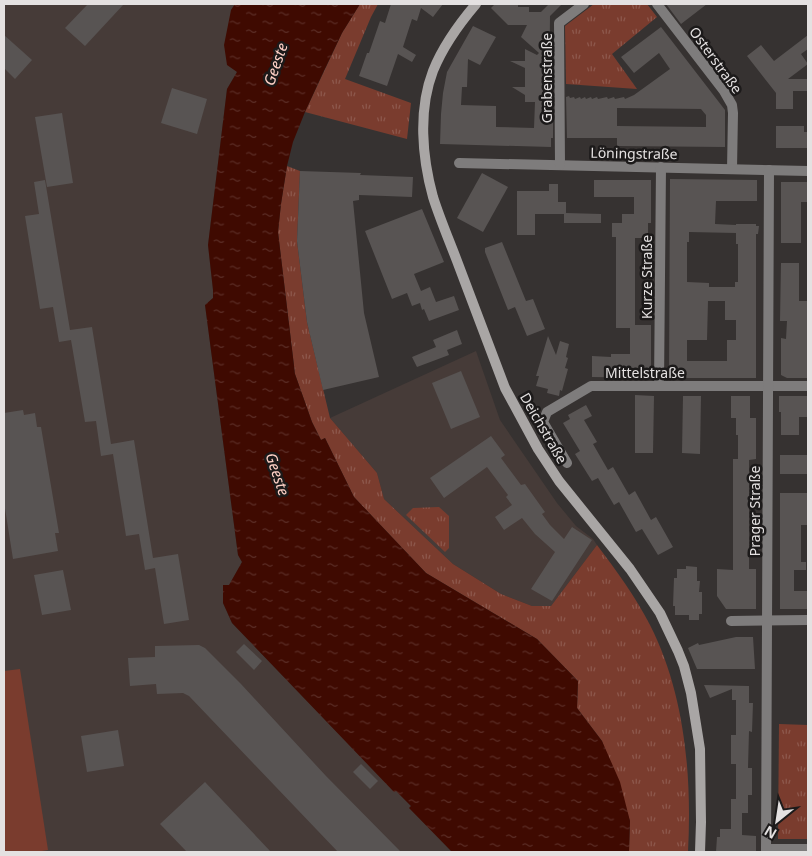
<svg xmlns="http://www.w3.org/2000/svg" width="812" height="856" font-family="'Noto Sans',sans-serif">
  <style>
    .built { fill: #463b38 }
    .park { fill: url(#park-tufts) }
    .pitch { fill: #7a3c2e }
    .water { fill: url(#water-ripples) }
    .building { fill: #585453; fill-rule: evenodd }
    .lines { fill: none; stroke-linecap: round; stroke-linejoin: round }
    .street { stroke: #7e7c7c; stroke-width: 10 }
    .secondary { stroke: #a9a6a5; stroke-width: 10 }
    .labels { text-anchor: middle; dominant-baseline: central; stroke-width: 5; stroke-linejoin: round; paint-order: stroke }
    .street-label { font-size: 14px; fill: #e4e1e1; stroke: #1c1a1a }
    .water-label { font-size: 15px; font-style: italic; fill: #ffd1c6; stroke: #1c1a1a }
  </style>
  <defs>
    <pattern id="park-tufts" width="24" height="20" patternUnits="userSpaceOnUse" patternTransform="scale(1.25)"><rect width="24" height="20" fill="#7a3c2e"/><path d="M3 7l-1-3M5 7V3M7 7l1-3M15 17l-1-3M17 17v-4M19 17l1-3" fill="none" stroke="#8d584c"/></pattern>
    <pattern id="water-ripples" width="26" height="14" patternUnits="userSpaceOnUse" patternTransform="scale(1.25)"><rect width="26" height="14" fill="#3f0a01"/><path d="M2 4q2-2 4 0t4 0M15 11q2-2 4 0t4 0" fill="none" stroke="#5b2d26"/></pattern>
  </defs>
  <rect width="100%" height="100%" fill="#363231"/>
  <g class="built">
    <path d="M4 4H235L231 10 237 72 227 89 208 245 213 290V298L205 305 238 555 242 562 229 586 223 603 232 623 394 791 396 790 411 806 410 808 452 852H4Z"/>
    <path d="M476 351 500 420 557 503 576 526 593 539 597 545 551 606H532L501 594 453 564 384 499 377 473 330 418Z"/>
  </g>
  <g class="park">
    <path d="M360 4H378L371 17 345 79 411 103 407 139 305 112 342 33Z"/>
    <path d="M594 4H647L657 17 612 54 637 89 566 84 565 26Z"/>
    <path d="M287 166 300 171 297 241 307 322 330 418 377 473 384 499 453 564 501 594 532 606H551L597 545C616 570 635 596 650 625 685 694 692 776 688 852H629L630 821 602 741 577 708 578 681 537 639 426 573 354 497 325 438 321 440 312 422 295 374 278 232 281 204Z"/>
    <path d="M439 507 449 516V548L445 552 406 515 413 508Z"/>
    <path d="M779 724 808 725V839H778Z"/>
  </g>
  <path class="pitch" d="M20 669 48 850 36 852H4V671Z"/>
  <path class="water" d="M235 4H360L342 33 322 75 305 112 293 142 287 166 281 204 278 232 295 374 312 422 321 440 325 438 354 497 426 573 537 639 578 681 577 708 602 741 620 782 630 821 629 852H452L409 808 411 806 396 791 394 792 232 623 223 603V585H229L242 562 238 555 205 305 213 298V290L208 245 227 89 237 72 227 65 224 45 231 10Z"/>
  <g class="building">
    <path d="M88 4H124L85 46 65 28Z"/>
    <path d="M391 4H443L433 17 421 8 417 21 412 19 403 47 416 55 412 62 398 54 387 86 359 76 367 53H369L380 21 385 23Z"/>
    <path d="M495 4H518V7H529V12H541L549 4H562L550 16 549 105 553 103V138H551V147L440 144 441 114 443 93 447 72 473 26 496 37 480 65 468 59 467 87H462L461 105 496 106V127L534 128 535 102H525V95L512 87H525V68L510 61H525V49L537 55 539 53 521 37 527 25H508L491 8Z"/>
    <path d="M666 4H707L681 24Z"/>
    <path d="M661 27 725 110V147L617 146V138H567L566 97 569 96 570 98 574 97 575 99 580 97 581 99 585 97 586 99 591 97 592 99 597 97 598 99 607 97 608 99 614 97 615 99 624 97 625 99 634 95 670 69 659 53 634 73 621 57ZM617 108 701 109 706 115V127L617 126Z"/>
    <path d="M4 35 32 60 15 79 4 68Z"/>
    <path d="M808 35V49L801 54 808 64 788 79H808V91H793V109H776V93L747 56 761 45 774 61Z"/>
    <path d="M172 88 207 99 197 134 161 123Z"/>
    <path d="M62 113 73 183 47 187 35 117Z"/>
    <path d="M776 126H804V132H808V148H776Z"/>
    <path d="M300 171 361 173 360 175 413 177 412 197 359 195V200L353 201 364 313 379 377 323 390 307 322 297 241Z"/>
    <path d="M482 173 508 187 483 232 457 218Z"/>
    <path d="M670 179 757 180V201H716L715 224 736 225V224H756V226H759L758 234H756V378H669ZM689 232 736 233V244H738V282H735V287H709V283L687 282V242H689ZM708 301H725V320H736V340H727V361H687V340H707Z"/>
    <path d="M45 180 70 330 92 327 111 444 134 440 153 558 178 554 189 620 164 624 155 568 145 570 139 534 126 536 113 454 101 456 96 421 85 422 71 340 59 342 53 307 40 309 25 216 39 214 34 182Z"/>
    <path d="M594 180H651V223H648V238H635V325H651V378L592 377V356L611 357V354H630V328H616V237H612V223H622V214H634V197H594Z"/>
    <path d="M781 182H808V202H801V243H781Z"/>
    <path d="M549 184H558V202H566V213L601 214V223H564V214H535V235H517V191H549Z"/>
    <path d="M422 209 444 262 414 274 421 291 430 287 436 302 454 296 459 310 429 321 424 309 422 310 420 303 412 306 407 293 392 299 365 231Z"/>
    <path d="M502 242 526 301 533 299 545 329 527 336 515 307 508 310 485 252V248Z"/>
    <path d="M781 263H799V301H808V378H787L781 375V338L786 339 787 321H780Z"/>
    <path d="M457 330 462 344 447 350 449 355 417 367 412 357 436 347 433 340Z"/>
    <path d="M548 336 556 355 560 341 569 344 566 357 568 358 565 368 568 369 562 391 560 390 559 396 547 393 548 389 536 386 539 376H536Z"/>
    <path d="M461 371 480 417 451 429 432 383Z"/>
    <path d="M635 395 654 396 653 453H635Z"/>
    <path d="M683 396H701L700 454 682 453Z"/>
    <path d="M731 396H750V418H756V459L749 460V569H756V609H726L717 596V569L733 570V459H738V435H736V418H731Z"/>
    <path d="M779 396H808V417H799V435H781V412H779Z"/>
    <path d="M586 405 592 416 584 420 597 442 593 444 608 470 613 467 629 495 635 491 651 520 656 517 673 547 658 555 642 529 636 532 619 502 614 505 598 478 592 481 575 454 580 451 563 423 570 419 568 415Z"/>
    <path d="M23 410 24 415 35 413 37 427H41L59 533H55L58 551 13 559 4 502V413Z"/>
    <path d="M491 436 505 455 501 458 521 485 525 484 545 512 542 514 550 525 564 539 572 527 592 540 552 601 531 589 555 552 535 534 522 518 504 530 495 517 512 505 506 497 508 495 487 467 444 498 430 478Z"/>
    <rect x="780" y="455" width="28" height="19"/>
    <path d="M780 493H808V525H801V562H806V570H794V591H808V609H780Z"/>
    <path d="M686 566 697 567V581H700L699 592H702V614H699V620H689V615H675V606H673L674 578H677V569H686Z"/>
    <path d="M63 570 71 610 42 615 34 575Z"/>
    <path d="M736 637H753L755 669H697L688 648 698 643 699 645Z"/>
    <path d="M244 644 262 661 254 670 236 652Z"/>
    <path d="M199 645 205 648 241 684 326 776 401 852H338L189 696 183 693 157 694 156 684 130 686 128 658 155 657V646Z"/>
    <path d="M704 685 749 686V703H753L752 732 749 731 748 768H752V795H748V813H742V835L756 836V852H716L717 837H720V829H731V799H736V764H731V735H736V700H732V689L710 698Z"/>
    <path d="M118 730 124 766 87 772 81 736Z"/>
    <path d="M361 764 378 781 370 789 353 772Z"/>
    <path d="M205 782 271 852H187L160 824Z"/>
  </g>
  <g class="lines">
    <g class="street">
      <path d="M657 4 724 91 732 105 733 113 732 169"/>
      <path d="M459 163 808 171"/>
      <path d="M560 165 559 23 584 4"/>
      <path d="M659 386 661 167"/>
      <path d="M567 463 543 422 547 412 591 386H808"/>
      <path d="M731 621 808 620"/>
      <path d="M766 849H808"/>
      <path d="M766 852 769 170"/>
    </g>
    <path class="secondary" d="M476 4C459 24 443 46 433 71 418 110 422 157 433 197 440 219 449 240 457 261 473 303 489 346 505 388L538 449 559 481 630 569 660 613 678 651 684 666 691 693 700 749 701 822 700 852"/>
  </g>
  <g class="labels">
    <g class="street-label">
      <text transform="translate(716 60) rotate(54)">Osterstraße</text>
      <text transform="translate(546 78) rotate(-90)">Grabenstraße</text>
      <text transform="translate(634 153) rotate(1)">Löningstraße</text>
      <text transform="translate(646 277) rotate(-90)">Kurze Straße</text>
      <text x="645" y="372">Mittelstraße</text>
      <text transform="translate(544 428) rotate(60)">Deichstraße</text>
      <text transform="translate(754 511) rotate(-90)">Prager Straße</text>
    </g>
    <g class="water-label">
      <text transform="translate(275 64) rotate(-71)">Geeste</text>
      <text transform="translate(278 474) rotate(71)">Geeste</text>
    </g>
  </g>
  <rect width="812" height="856" fill="none" stroke="#e4e1e1" stroke-width="10"/>
  <g transform="translate(777 821) rotate(210)" stroke="#1c1a1a" stroke-width="4" paint-order="stroke">
  <path d="M0-4L9 19L0 12L-9 19Z" fill="#e4e1e1"/>
  <text y="-8" font-size="14" font-weight="bold" text-anchor="middle" fill="#e4e1e1">N</text>
  </g>
</svg>
